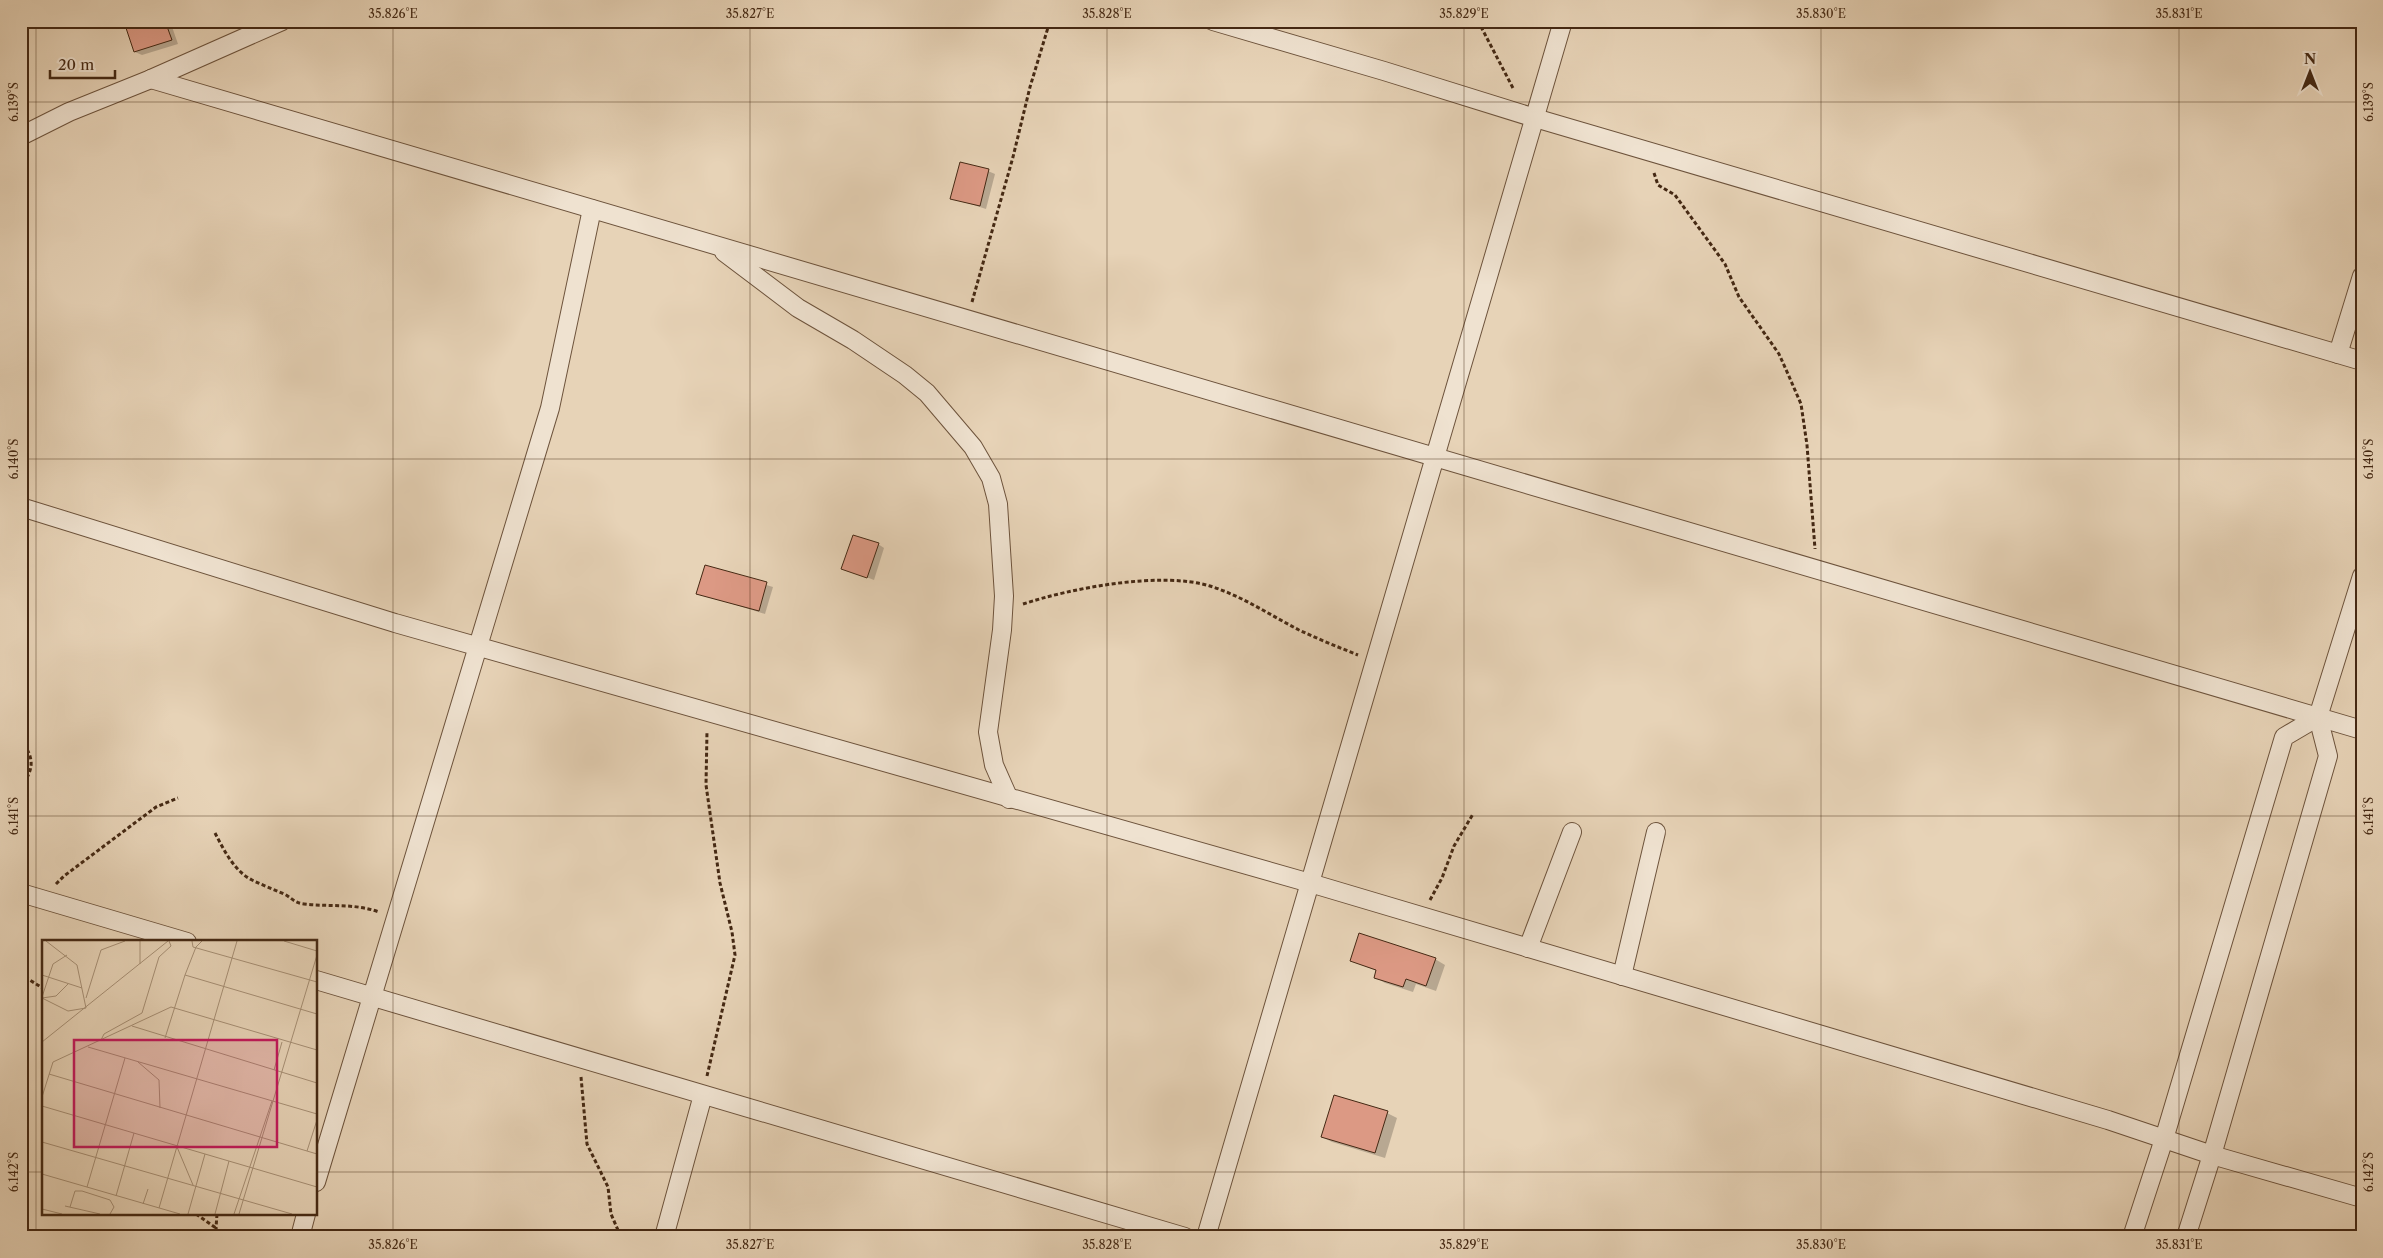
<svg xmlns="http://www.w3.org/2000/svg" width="2383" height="1258" font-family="'Libre Caslon Text',serif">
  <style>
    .shadow { fill: #0003 }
    .building { fill: #dc9984; stroke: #442813 }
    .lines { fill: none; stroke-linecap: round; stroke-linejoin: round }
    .minor-casing { stroke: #6d533c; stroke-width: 20 }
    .path { stroke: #442813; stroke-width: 3; stroke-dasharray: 4 2.5; stroke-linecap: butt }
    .minor { stroke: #efe2d0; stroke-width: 18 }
    .ticks { fill: none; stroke: #442813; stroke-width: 1; stroke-opacity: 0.45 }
    .inset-road { fill: none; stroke: #a68f75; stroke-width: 1 }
    .view { fill: #c2185b; fill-opacity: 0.15; stroke: #c2185b; stroke-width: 2.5 }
    .inset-edge { fill: none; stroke: #442813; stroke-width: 2.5 }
    .neatline { fill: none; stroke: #442813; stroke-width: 2 }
    .ticks-label { font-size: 12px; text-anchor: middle; fill: #442813 }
  </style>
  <rect width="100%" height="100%" fill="#e7d3b7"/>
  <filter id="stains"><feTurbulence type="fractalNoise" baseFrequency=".004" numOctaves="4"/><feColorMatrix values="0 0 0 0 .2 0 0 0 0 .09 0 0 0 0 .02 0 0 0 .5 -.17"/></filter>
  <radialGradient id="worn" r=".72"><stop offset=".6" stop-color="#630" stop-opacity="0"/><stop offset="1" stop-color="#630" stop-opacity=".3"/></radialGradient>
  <g class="shadow">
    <path d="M139 21H170L178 44 142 55 135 52Z"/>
    <path d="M988 171 995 174 986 209 952 198Z"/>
    <path d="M878 544 884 548 874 580 843 568Z"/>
    <path d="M706 567 773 587 765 614 698 593Z"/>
    <path d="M1435 959 1445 965 1436 991 1416 984 1413 992 1385 983 1375 977 1377 971 1352 961Z"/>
    <path d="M1387 1113 1397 1118 1385 1158 1332 1142 1322 1137Z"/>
  </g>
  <g class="building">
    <path d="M135 21H165L172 40 134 52 125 25Z"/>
    <path d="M960 162 989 169 980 206 950 199Z"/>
    <path d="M853 535 879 543 867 578 841 569Z"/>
    <path d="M705 565 767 582 759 611 696 594Z"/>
    <path d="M1359 933 1436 958 1426 986 1406 979 1403 987 1374 978 1376 970 1350 961Z"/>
    <path d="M1334 1095 1388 1111 1375 1153 1321 1137Z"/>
  </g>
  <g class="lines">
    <g class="minor-casing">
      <g id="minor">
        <path d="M1213 21 1384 71 1535 118 2362 361"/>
        <path d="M151 79 2362 730"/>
        <path d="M21 136 69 112 151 79 282 21"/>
        <path d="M724 252 798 308 853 340 905 375 927 393 973 447 991 478 998 504 1004 596 1002 630 988 732 994 765 1009 799"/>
        <path d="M2338 354 2362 276"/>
        <path d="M21 507 395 623 1310 883 2108 1120 2212 1155 2362 1198"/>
        <path d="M21 893 187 942"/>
        <path d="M1528 948 1572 832"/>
        <path d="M1622 976 1656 832"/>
        <path d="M316 980 1185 1237"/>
        <path d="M316 1182 550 408 592 209"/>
        <path d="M300 1237 306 1214"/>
        <path d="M664 1237 703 1095"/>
        <path d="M1206 1237 1563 21"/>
        <path d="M2132 1237 2164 1139 2284 737 2318 717"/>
        <path d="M2186 1237 2212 1155 2328 756 2318 717 2362 576"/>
      </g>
    </g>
    <g class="path">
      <path d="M1478 21 1514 90"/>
      <path d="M1654 173 1658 185 1675 195 1725 264 1739 297 1779 354 1788 374 1801 404 1807 445 1815 549"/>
      <path d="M972 302 1013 157 1030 87 1050 21"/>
      <path d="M1023 604C1072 588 1160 571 1210 586 1242 596 1270 615 1299 630 1318 639 1338 647 1358 655"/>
      <path d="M21 738C34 760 35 766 21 788"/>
      <path d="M215 833C224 850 234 871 252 880 262 885 273 889 284 894 291 897 294 903 304 904 330 907 354 903 379 912"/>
      <path d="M56 884 64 876 156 807 178 798"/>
      <path d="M1430 900 1442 878 1454 846 1473 814"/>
      <path d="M25 977 44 989"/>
      <path d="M707 1076 735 955 732 932 720 883 706 785 707 731"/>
      <path d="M581 1077 587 1144 608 1187 611 1214 621 1237"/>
      <path d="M196 1214 216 1228"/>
      <path d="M217 1214 216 1228 218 1237"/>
    </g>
    <use href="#minor" class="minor"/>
  </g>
  <path class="ticks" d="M36 21V1237M393 21V1237M750 21V1237M1107 21V1237M1464 21V1237M1821 21V1237M2179 21V1237M21 102H2362M21 459H2362M21 816H2362M21 1172H44M316 1172H2362"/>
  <g transform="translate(42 940)">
    <rect width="275" height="275" fill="#e7d3b7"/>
    <path class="inset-road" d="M98 1V24M150 1 151 7 275 42M242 1 275 11M0 35 40 48M143 35 275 74M0 57 11 24 25 15M0 58 26 71 44 68 35 25 4 1M0 58 14 56 26 44M44 58 59 10 83 1M90 86 275 143M123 98 143 35 154 7 160 1M59 100 62 94 100 73 117 17 129 6 127 1M0 102 126 1M46 107 275 174M96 122 117 140 118 168M232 130 240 102M7 134 275 214M0 157 11 122 129 67 275 110M0 166 275 247M0 202 250 274M135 207 151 245M265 211 275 180M0 234 138 274M45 247 83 118M74 256 92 193M101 264 106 249M23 266 58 274M28 267 33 251H40L68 260 72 267 68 274M117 268 195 1M0 269 20 274M146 274 163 214M173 274 187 221M192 274 230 161M197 274 275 15"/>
    <path class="view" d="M32 100H235V207H32Z"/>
    <rect width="275" height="275" class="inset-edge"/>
  </g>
  <rect width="2383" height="1258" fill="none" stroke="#e7d3b7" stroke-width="55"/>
  <g transform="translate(2310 72)" stroke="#efe2d0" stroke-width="4" paint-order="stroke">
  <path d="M0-4L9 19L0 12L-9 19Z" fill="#442813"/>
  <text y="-8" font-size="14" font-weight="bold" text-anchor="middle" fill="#442813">N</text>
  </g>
  <path d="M50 70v8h65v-8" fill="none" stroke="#442813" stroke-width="2.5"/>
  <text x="58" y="70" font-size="15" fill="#442813" stroke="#efe2d0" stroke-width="4" paint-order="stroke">20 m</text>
  <rect x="28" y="28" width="2328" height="1202" class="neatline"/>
  <g class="ticks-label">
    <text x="393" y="18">35.826°E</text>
    <text x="750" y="18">35.827°E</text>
    <text x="1107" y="18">35.828°E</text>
    <text x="1464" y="18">35.829°E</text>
    <text x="1821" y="18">35.830°E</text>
    <text x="2179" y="18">35.831°E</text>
    <text transform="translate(14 102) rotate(-90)" y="4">6.139°S</text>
    <text transform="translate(2369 102) rotate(-90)" y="4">6.139°S</text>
    <text transform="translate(14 459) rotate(-90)" y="4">6.140°S</text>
    <text transform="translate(2369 459) rotate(-90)" y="4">6.140°S</text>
    <text transform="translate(14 816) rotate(-90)" y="4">6.141°S</text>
    <text transform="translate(2369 816) rotate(-90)" y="4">6.141°S</text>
    <text transform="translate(14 1172) rotate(-90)" y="4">6.142°S</text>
    <text transform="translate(2369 1172) rotate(-90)" y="4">6.142°S</text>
    <text x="393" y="1249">35.826°E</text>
    <text x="750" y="1249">35.827°E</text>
    <text x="1107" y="1249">35.828°E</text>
    <text x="1464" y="1249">35.829°E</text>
    <text x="1821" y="1249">35.830°E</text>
    <text x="2179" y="1249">35.831°E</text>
  </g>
  <rect width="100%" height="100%" filter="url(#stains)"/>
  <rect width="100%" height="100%" fill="url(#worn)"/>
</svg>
